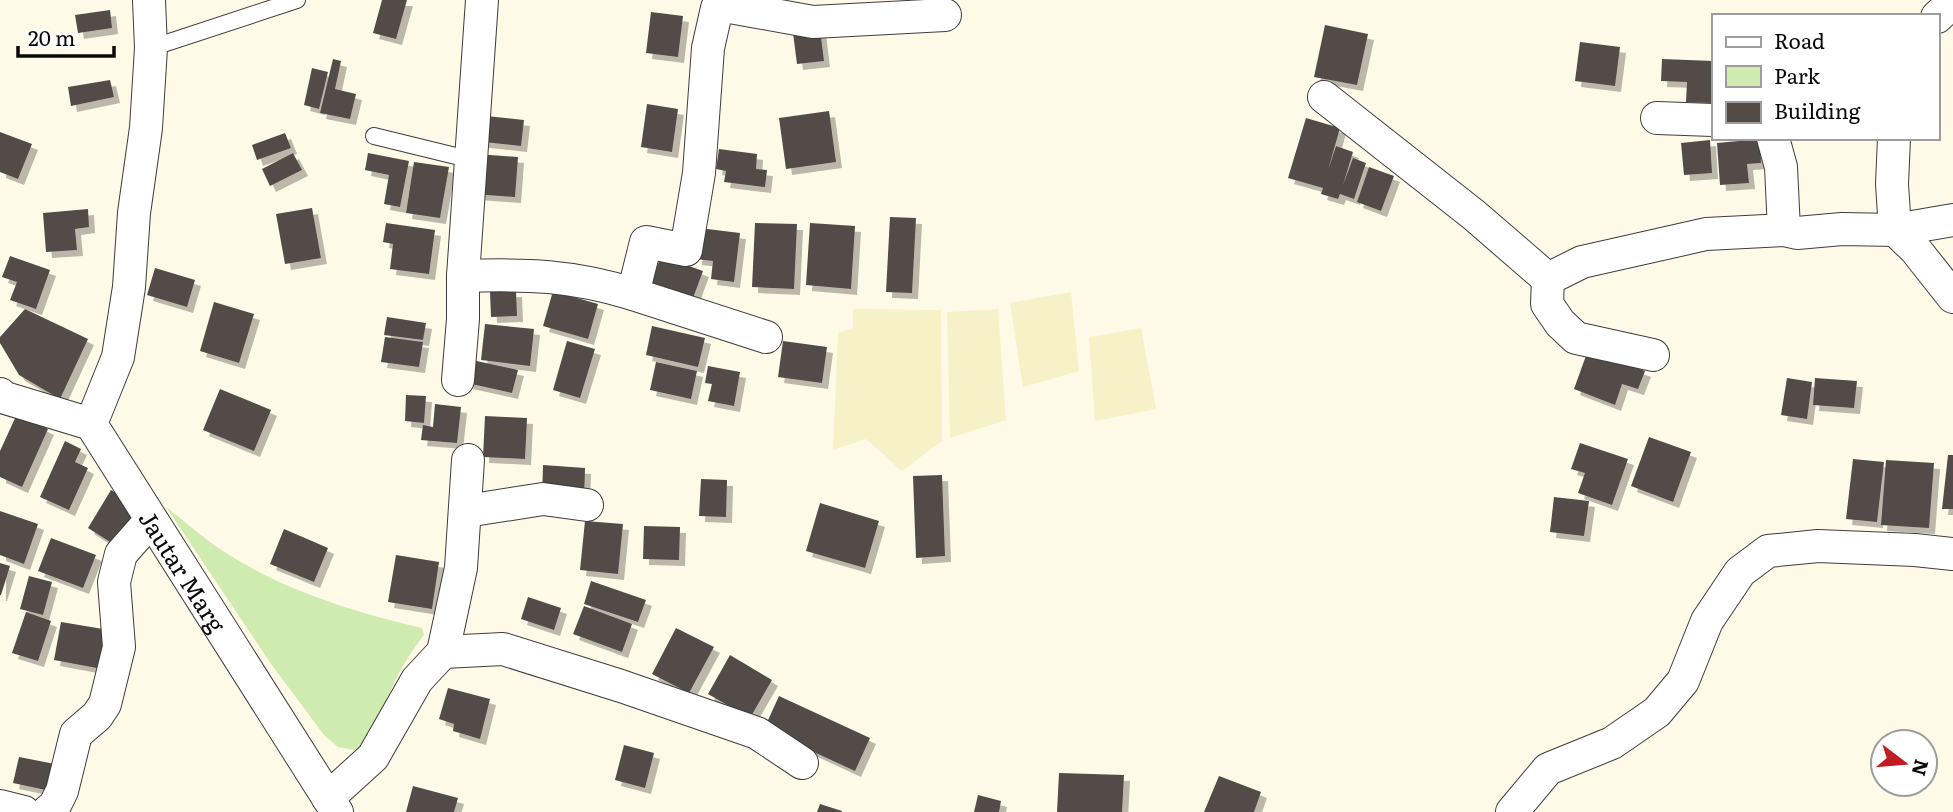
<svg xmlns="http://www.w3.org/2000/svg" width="1953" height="812" font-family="Literata,serif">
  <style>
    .farmland { fill: #f6f1c6 }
    .green { fill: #cfebb0 }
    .building { fill: #534b46; filter: url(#shadow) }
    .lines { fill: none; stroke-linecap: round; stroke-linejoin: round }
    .service-casing { stroke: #3d3d3d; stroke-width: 18 }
    .minor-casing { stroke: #3d3d3d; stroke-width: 34 }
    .service { stroke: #fff; stroke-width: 16 }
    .minor { stroke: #fff; stroke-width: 32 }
    .labels { text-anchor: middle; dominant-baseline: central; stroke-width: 7; stroke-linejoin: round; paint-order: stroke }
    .street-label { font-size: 24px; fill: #0a0a0a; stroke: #fff }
  </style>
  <defs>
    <filter id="shadow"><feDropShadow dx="6" dy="6" stdDeviation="0" flood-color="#0004"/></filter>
  </defs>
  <rect width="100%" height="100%" fill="#fffae7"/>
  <g class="farmland">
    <path d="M1071 292 1079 371 1023 387 1010 303Z"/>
    <path d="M853 309 941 310 942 441 902 471 866 439 833 450 838 333 853 328Z"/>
    <path d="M998 309 1006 420 950 438 947 312Z"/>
    <path d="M1141 328 1156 409 1095 421 1089 337Z"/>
  </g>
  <path class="green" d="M166 507C186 522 205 540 226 553 285 591 355 612 422 628L424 635C410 653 399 671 390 692 381 711 378 730 366 747L354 750 338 747 324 735 271 664Z"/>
  <g class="building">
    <path d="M382 0H407L396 39 373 33Z"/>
    <path d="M110 10 112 28 78 33 75 15Z"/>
    <path d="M651 12 683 16 678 57 646 53Z"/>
    <path d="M1325 25 1368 34 1357 85 1314 77Z"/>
    <path d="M820 29 824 61 797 64 793 33Z"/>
    <path d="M1580 42 1620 47 1615 86 1575 81Z"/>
    <path d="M333 59 341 61 335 89 356 94 350 119 320 113Z"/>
    <path d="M1662 59 1713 61V103L1686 102 1687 82 1661 81Z"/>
    <path d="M312 68 328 72 319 109 304 105Z"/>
    <path d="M110 80 114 97 71 106 68 87Z"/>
    <path d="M647 104 678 109 672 152 641 147Z"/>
    <path d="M829 111 836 162 786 169 779 118Z"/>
    <path d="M477 115 524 120 521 146 474 141Z"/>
    <path d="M1306 118 1340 128 1328 170 1336 146 1353 152 1343 185 1353 158 1366 163 1354 199 1340 194 1338 199 1321 194 1323 188 1288 178Z"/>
    <path d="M0 132 32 144 18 179 0 172Z"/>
    <path d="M285 133 291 148 257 160 252 145Z"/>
    <path d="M1760 139 1761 163 1747 164 1749 183 1720 185 1717 143Z"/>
    <path d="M1710 140 1712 173 1684 175 1681 143Z"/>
    <path d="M719 149 757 154 756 169 767 170 765 187 724 182 726 171 716 169Z"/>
    <path d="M293 153 302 170 270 186 262 169Z"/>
    <path d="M368 153 409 161 400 207 384 204 389 175 365 170Z"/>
    <path d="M477 154 518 157 515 197 474 194Z"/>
    <path d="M414 162 449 167 440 218 406 213Z"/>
    <path d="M1369 167 1394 176 1381 211 1357 202Z"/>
    <path d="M312 208 321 258 285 264 276 214Z"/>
    <path d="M88 209 89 227 75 229 77 250 46 252 43 213Z"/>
    <path d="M890 217 916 218 912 293 886 292Z"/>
    <path d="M386 223 435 230 429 274 390 269 393 244 383 242Z"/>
    <path d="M755 223 797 224 794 289 752 287Z"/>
    <path d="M810 223 855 226 851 289 806 285Z"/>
    <path d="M699 228 740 233 734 282 711 279 713 261 696 259Z"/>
    <path d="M10 256 50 270 36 309 10 300 17 282 2 277Z"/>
    <path d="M661 256 703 271 689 309 647 294Z"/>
    <path d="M155 268 195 280 187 307 147 295Z"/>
    <path d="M516 291 517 316 491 317 490 292Z"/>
    <path d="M553 291 598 304 588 339 543 326Z"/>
    <path d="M214 302 254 314 239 363 200 351Z"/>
    <path d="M25 309 88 339 60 399 19 375 0 343V337Z"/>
    <path d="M387 317 426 323 423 340 384 335Z"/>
    <path d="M485 324 534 329 530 366 481 360Z"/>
    <path d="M652 326 705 338 698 367 646 355Z"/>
    <path d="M385 337 423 342 419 367 381 362Z"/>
    <path d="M567 341 595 349 580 398 553 390Z"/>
    <path d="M783 341 827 347 822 383 778 377Z"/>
    <path d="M1588 350 1645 371 1638 389 1622 384 1615 405 1574 389Z"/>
    <path d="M472 360 518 370 512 393 467 383Z"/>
    <path d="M656 362 697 371 691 399 650 390Z"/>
    <path d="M708 366 740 372 734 406 708 401 712 384 705 383Z"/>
    <path d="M1787 378 1812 382 1807 419 1781 415Z"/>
    <path d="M1815 378 1857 381 1854 408 1813 405Z"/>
    <path d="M220 389 271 410 254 451 203 430Z"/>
    <path d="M406 395 426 396 424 423 405 421Z"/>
    <path d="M435 404 461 407 457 443 421 440 423 425 433 427Z"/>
    <path d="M17 414 48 429 22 487 0 477V451Z"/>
    <path d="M485 416 527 418 525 459 483 457Z"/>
    <path d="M1649 437 1691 452 1673 502 1631 486Z"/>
    <path d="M65 441 81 449 75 462 88 468 69 510 40 497Z"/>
    <path d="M1580 443 1628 459 1612 505 1578 493 1585 473 1571 469Z"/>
    <path d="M1948 455H1953V509H1942Z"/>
    <path d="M1853 459 1884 462 1877 522 1846 519Z"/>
    <path d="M1886 460 1934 463 1929 528 1881 525Z"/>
    <path d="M543 465 585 468 584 500 542 498Z"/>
    <path d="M942 475 945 556 916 558 913 476Z"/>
    <path d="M701 479 727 480 726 517 699 516Z"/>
    <path d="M111 490 142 508 118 547 88 528Z"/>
    <path d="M1554 497 1589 501 1584 536 1550 532Z"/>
    <path d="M820 503 879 521 865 568 806 551Z"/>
    <path d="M0 511 38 524 24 564 0 555Z"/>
    <path d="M585 521 623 524 618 574 580 570Z"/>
    <path d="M644 526 680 527 679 560 643 559Z"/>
    <path d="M284 529 328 548 314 582 270 564Z"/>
    <path d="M51 538 96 555 83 588 38 571Z"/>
    <path d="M396 555 439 562 432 609 388 602Z"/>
    <path d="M0 563 10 566 1 595H0Z"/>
    <path d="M29 576 52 582 43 615 20 609Z"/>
    <path d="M591 581 646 600 638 622 584 604Z"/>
    <path d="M528 597 561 608 554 630 521 619Z"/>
    <path d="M584 606 632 624 622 652 573 634Z"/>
    <path d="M26 612 51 621 38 661 12 653Z"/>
    <path d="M61 622 109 630 102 669 54 660Z"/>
    <path d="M676 628 714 647 689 693 652 674Z"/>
    <path d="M730 655 772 680 750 718 708 694Z"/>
    <path d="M448 688 490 699 480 739 453 731 454 724 439 719Z"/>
    <path d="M779 696 870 738 855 771 764 729Z"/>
    <path d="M624 745 654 753 645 788 615 780Z"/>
    <path d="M19 757 60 765 55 792 13 783Z"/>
    <path d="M1059 773 1124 775 1122 812H1057Z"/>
    <path d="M1219 776 1261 792 1254 812H1204Z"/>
    <path d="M413 786 458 798 454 812H406Z"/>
    <path d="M978 795 1001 801 999 812H974Z"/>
    <path d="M820 804 842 811V812H817Z"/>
  </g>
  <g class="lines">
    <g class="service-casing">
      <g id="service">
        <path d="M151 48 297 0"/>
        <path d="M374 136 472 160"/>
      </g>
    </g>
    <g class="minor-casing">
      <g id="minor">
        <path d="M1937 17 1953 2"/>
        <path d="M1324 97 1474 215 1548 279"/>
        <path d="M1657 118 1713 120"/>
        <path d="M1773 138 1781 167 1784 230"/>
        <path d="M1894 138 1892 184 1895 230 1915 249 1953 297"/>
        <path d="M463 276C527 274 571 275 633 294L646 242 686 250 699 173 708 48 717 8 730 7 813 22 945 15"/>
        <path d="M633 294 766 337"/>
        <path d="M1653 355 1576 338 1560 323 1547 304 1548 279 1582 262 1706 234 1784 230 1797 233 1842 229 1895 230 1953 220"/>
        <path d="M458 380 463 319V276L482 0"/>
        <path id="s1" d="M0 394 2 397 91 424 337 812"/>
        <path d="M91 424 118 357 129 287 134 213 146 128 151 48 149 0"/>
        <path d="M466 511 543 499 587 505"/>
        <path d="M443 652 461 568 468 460"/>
        <path d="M328 798 373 757 417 680 443 652 503 649 621 686 757 733 802 763"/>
        <path d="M0 806 24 812"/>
        <path d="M47 812 55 805 62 791 76 734 97 716 105 704 119 647 114 582 121 554 151 520"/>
        <path d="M1512 812 1548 769 1612 743 1657 712 1683 681 1707 621 1740 572 1768 551 1818 546 1915 550 1953 554"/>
      </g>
    </g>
    <use href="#service" class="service"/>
    <use href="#minor" class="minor"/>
  </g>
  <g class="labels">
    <g class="street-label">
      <text stroke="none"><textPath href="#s1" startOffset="270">Jautar Marg</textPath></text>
    </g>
  </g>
  <rect x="1712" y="14" width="228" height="126" fill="#ffffff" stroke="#9d9d9d" stroke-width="2"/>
  <rect x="1726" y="37" width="35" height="10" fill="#ffffff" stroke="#9d9d9d" stroke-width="2"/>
  <text x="1774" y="49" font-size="21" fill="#0a0a0a">Road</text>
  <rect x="1726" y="66" width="35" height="21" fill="#cfebb0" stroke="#9d9d9d" stroke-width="2"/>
  <text x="1774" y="84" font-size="21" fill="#0a0a0a">Park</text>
  <rect x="1726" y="102" width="35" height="21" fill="#534b46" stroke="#9d9d9d" stroke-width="2"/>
  <text x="1774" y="119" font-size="21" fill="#0a0a0a">Building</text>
  <g transform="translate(1904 763) rotate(106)"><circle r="33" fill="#ffffff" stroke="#9d9d9d" stroke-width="2"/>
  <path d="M0-5L12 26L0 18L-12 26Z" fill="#c01c26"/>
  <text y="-10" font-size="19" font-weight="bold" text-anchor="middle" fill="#0a0a0a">N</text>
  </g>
  <path d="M18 46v10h96v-10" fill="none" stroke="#0a0a0a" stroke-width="3.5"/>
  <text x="28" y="46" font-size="21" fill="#0a0a0a" stroke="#ffffff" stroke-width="5" paint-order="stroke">20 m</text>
</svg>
